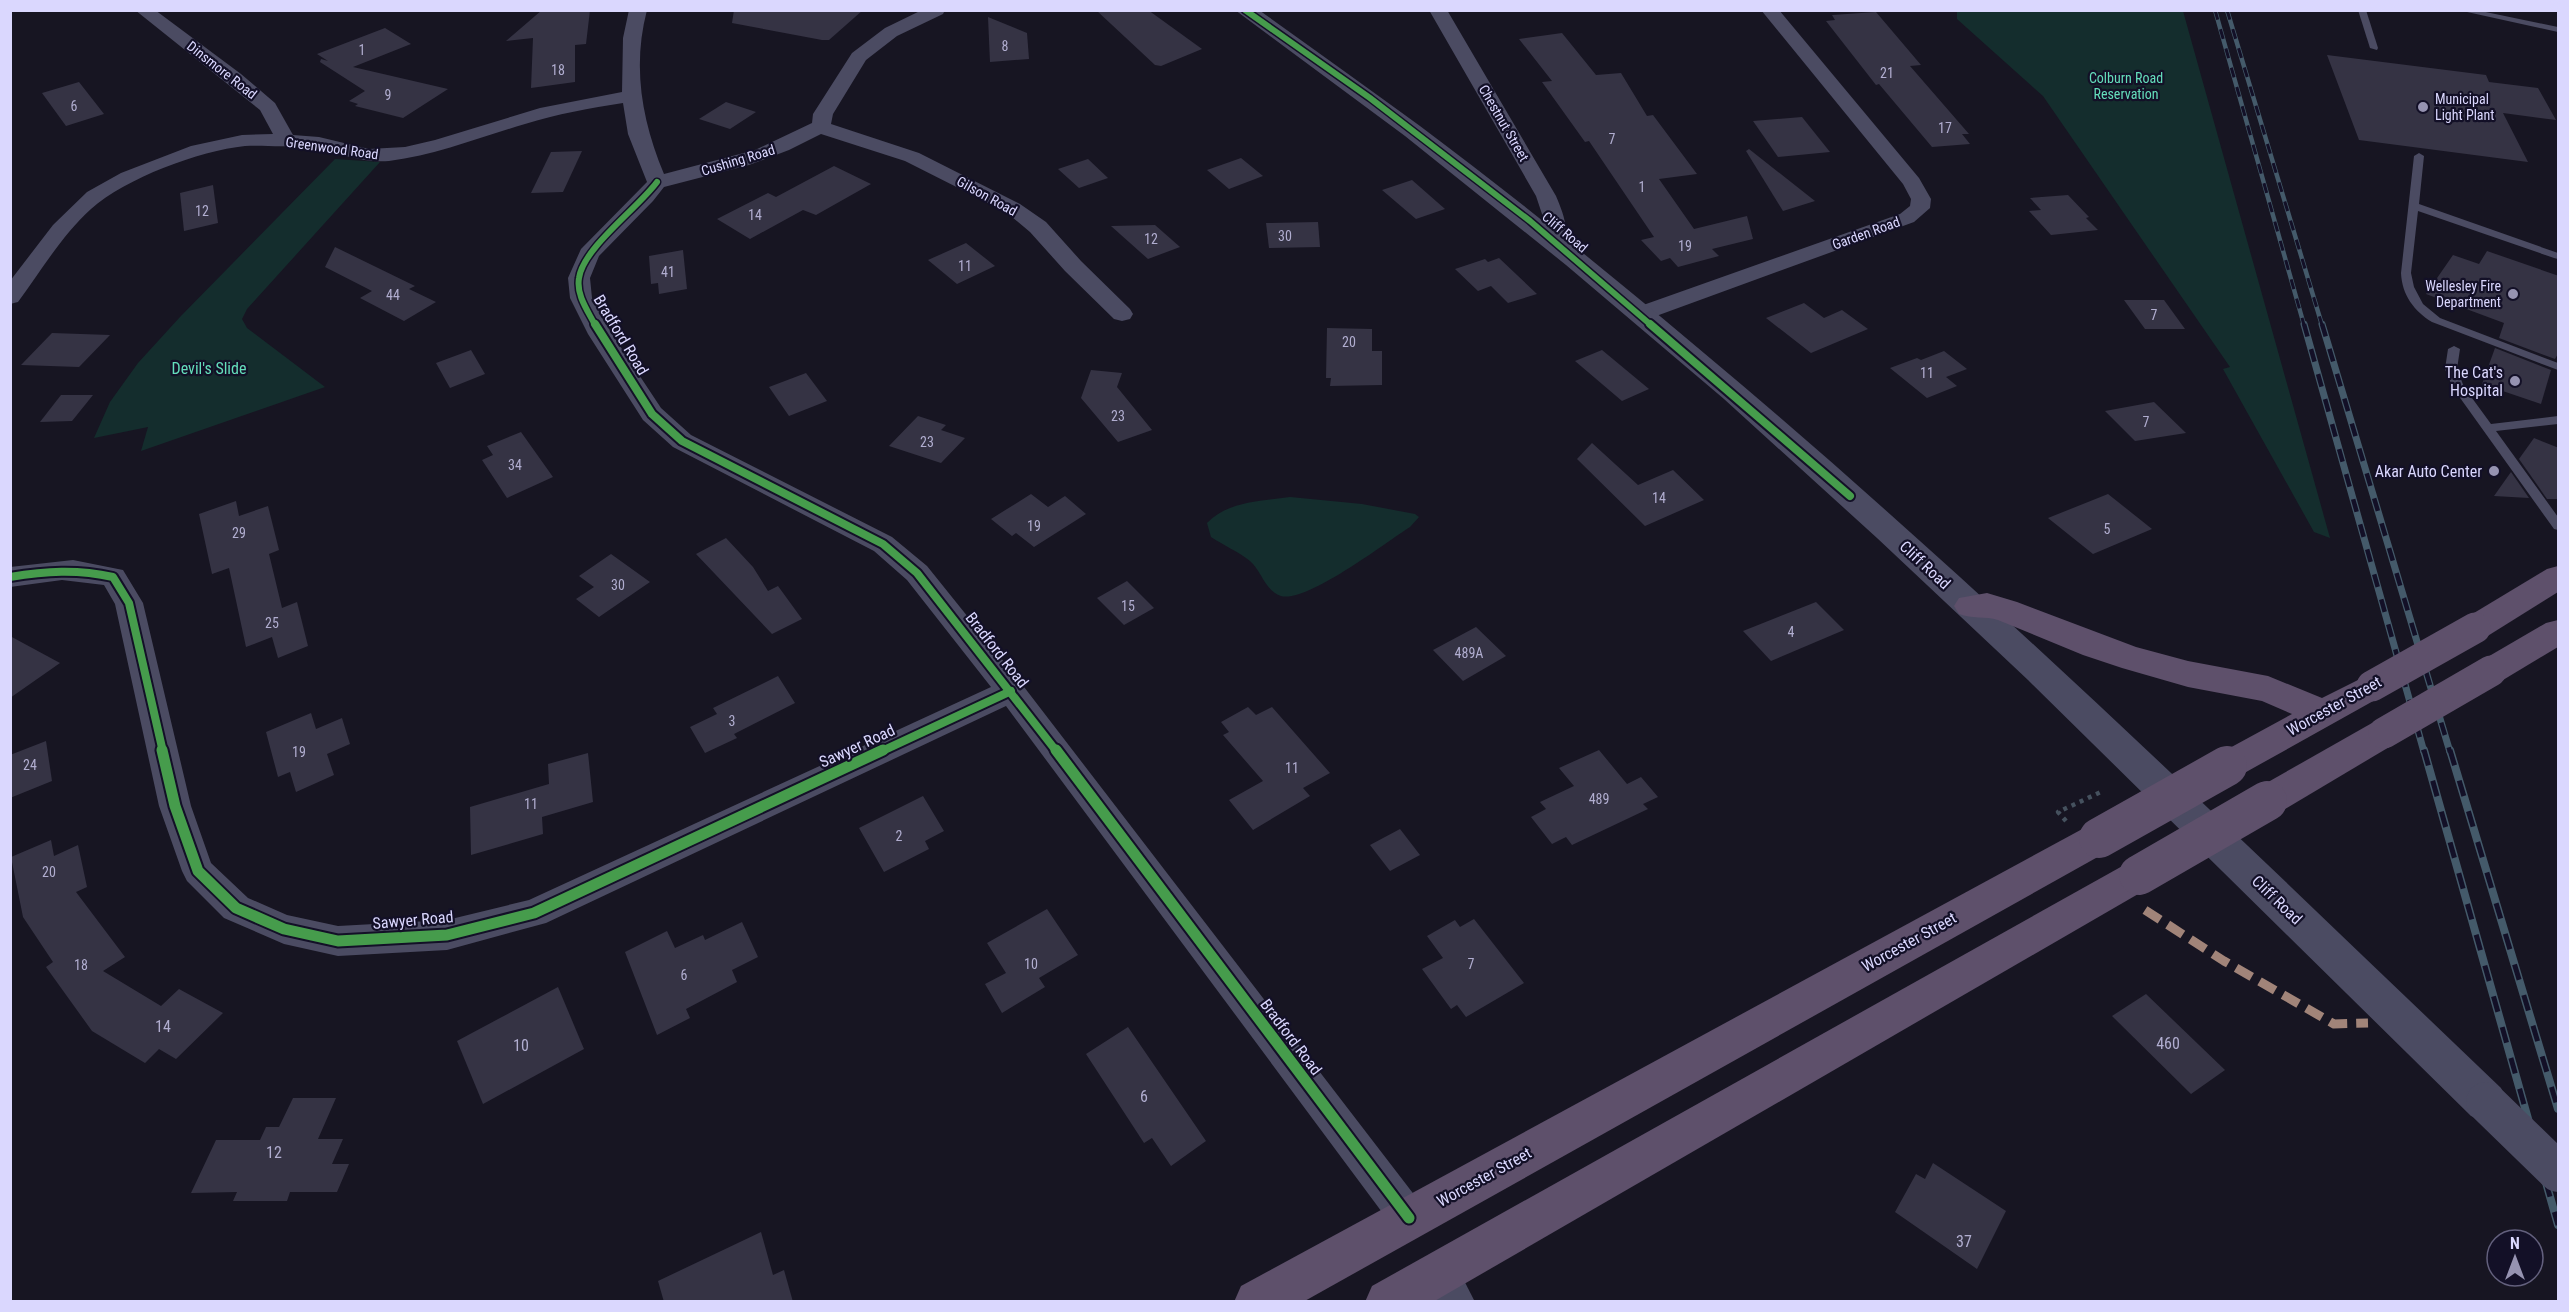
<svg xmlns="http://www.w3.org/2000/svg" width="2569" height="1312" font-family="'Roboto Condensed',sans-serif">
  <style>
    .green { fill: #142d2d }
    .building { fill: #353344 }
    .lines { fill: none; stroke-linecap: round; stroke-linejoin: round }
    .path { stroke: #45515e; stroke-width: 4.5; stroke-dasharray: 4 5; stroke-linecap: butt }
    .service { fill: #4b4b62; fill-rule: evenodd }
    .minor { fill: #4b4b62; fill-rule: evenodd }
    .tertiary { fill: #4b4b62; fill-rule: evenodd }
    .trunk { fill: #5e506b; fill-rule: evenodd }
    .rail-far2-casing { stroke: #445a6a; stroke-width: 4.5 }
    .rail-far1-casing { stroke: #445a6a; stroke-width: 7 }
    .rail-casing { stroke: #445a6a; stroke-width: 8 }
    .rail-far2 { stroke: #131027; stroke-width: 3; stroke-dasharray: 10; stroke-linecap: butt }
    .rail-far1 { stroke: #131027; stroke-width: 4.5; stroke-dasharray: 13; stroke-linecap: butt }
    .rail { stroke: #131027; stroke-width: 5; stroke-dasharray: 16; stroke-linecap: butt }
    .tertiary-bridge { stroke: #4b4b62; stroke-width: 40 }
    .trunk-bridge-far1 { stroke: #5e506b; stroke-width: 31 }
    .trunk-bridge { stroke: #5e506b; stroke-width: 40 }
    .quiet { stroke: #a18479; stroke-width: 9; stroke-dasharray: 18 9; stroke-linecap: butt }
    .cycleway-far2-casing { stroke: #131027; stroke-width: 9 }
    .cycleway-far1-casing { stroke: #131027; stroke-width: 12 }
    .cycleway-casing { stroke: #131027; stroke-width: 15 }
    .cycleway-far2 { stroke: #469c4c; stroke-width: 6 }
    .cycleway-far1 { stroke: #469c4c; stroke-width: 8 }
    .cycleway { stroke: #469c4c; stroke-width: 11 }
    .poi-dot { fill: #9693b1; stroke: #131027; stroke-width: 2 }
    .labels { text-anchor: middle; dominant-baseline: central; stroke-width: 4.5; stroke-linejoin: round; paint-order: stroke }
    .number-label { font-size: 14px; fill: #b1aed0 }
    .far-street-label { font-size: 14px; fill: #dad7fe; stroke: #131027 }
    .far-park-label { font-size: 14px; fill: #64debb; stroke: #131027 }
    .far-poi-label { font-size: 14px; fill: #dad7fe; stroke: #131027; text-anchor: start }
    .street-label { font-size: 16px; fill: #dad7fe; stroke: #131027 }
    .park-label { font-size: 16px; fill: #64debb; stroke: #131027 }
    .poi-label { font-size: 16px; fill: #dad7fe; stroke: #131027; text-anchor: end }
    .near-number-label { font-size: 16px; fill: #b1aed0 }
  </style>
  <rect width="100%" height="100%" fill="#171522"/>
  <g class="green">
    <path d="M1957 11H2183L2330 538 2314 532 2223 369 2230 367 2043 96 1957 19Z"/>
    <path d="M335 159 380 162 247 309 242 319 247 328 325 387 141 451 148 427 94 438 110 402 138 363 180 317Z"/>
    <path d="M1290 497 1362 504 1415 514 1419 517 1410 527C1385 543 1307 603 1281 596 1265 591 1261 570 1250 561 1239 552 1223 545 1211 537L1207 523C1228 501 1262 501 1290 497Z"/>
  </g>
  <g class="building">
    <path d="M542 10H590L586 44 575 45V82L531 88 533 38 506 41Z"/>
    <path d="M734 10H863L829 40H822L732 23Z"/>
    <path d="M1096 10H1148L1202 49 1161 66 1155 65Z"/>
    <path d="M1876 12 1921 65 1910 66 1969 134H1962L1970 144 1932 147 1879 84 1876 85 1826 21 1835 20 1832 15Z"/>
    <path d="M988 17 1027 33 1029 59 990 62Z"/>
    <path d="M385 28 411 44 353 67 448 89 403 118 355 106 358 104 349 101 365 91 320 62 321 59 328 61 317 54Z"/>
    <path d="M1562 33 1596 75 1621 73 1647 116 1653 115 1697 174 1659 179 1694 229 1747 216 1753 239 1712 249 1719 256 1678 267 1670 258 1661 261 1641 240 1654 237 1589 141 1585 142 1542 82 1552 81 1519 39Z"/>
    <path d="M2327 55 2486 75 2489 82 2538 88 2556 120 2503 113 2528 162 2359 140Z"/>
    <path d="M79 82 104 114 66 126 42 93Z"/>
    <path d="M726 102 756 112 730 129 699 119Z"/>
    <path d="M1802 117 1830 152 1778 157 1753 121Z"/>
    <path d="M1749 149 1815 201 1783 211 1746 151Z"/>
    <path d="M582 151 563 192 531 193 551 152Z"/>
    <path d="M1241 158 1263 176 1229 189 1207 170Z"/>
    <path d="M1088 159 1108 178 1079 188 1058 169Z"/>
    <path d="M834 166 871 184 816 215 803 210 750 239 717 219 768 193 776 197Z"/>
    <path d="M1412 180 1445 209 1416 219 1382 190Z"/>
    <path d="M213 185 218 223 184 231 180 193Z"/>
    <path d="M2068 195 2089 217 2086 218 2098 230 2051 235 2029 211 2041 210 2030 198Z"/>
    <path d="M1318 222 1320 247 1269 248 1266 223Z"/>
    <path d="M1155 225 1180 247 1148 259 1111 226Z"/>
    <path d="M966 243 995 266 957 284 928 260Z"/>
    <path d="M335 247 415 286 409 289 436 302 404 321 360 298 372 291 325 267Z"/>
    <path d="M683 250 687 289 659 294 658 283 651 284 649 256Z"/>
    <path d="M2487 251 2559 276V352L2555 359 2499 338 2504 323 2426 294 2453 255 2479 264Z"/>
    <path d="M1499 258 1537 294 1508 303 1491 286 1478 291 1455 269 1485 259 1488 262Z"/>
    <path d="M2124 300H2164L2185 329H2145Z"/>
    <path d="M1804 303 1824 318 1842 310 1868 329 1811 353 1766 318Z"/>
    <path d="M1327 328 1372 329V351H1382V385L1330 386 1331 378H1326Z"/>
    <path d="M52 333 110 335 79 367 21 365Z"/>
    <path d="M2495 348 2551 370 2541 404 2482 384Z"/>
    <path d="M471 350 485 374 450 388 436 363Z"/>
    <path d="M1602 350 1649 389 1622 401 1575 361Z"/>
    <path d="M1944 351 1967 369 1946 377 1957 386 1927 398 1890 368 1917 358 1921 360Z"/>
    <path d="M1091 370 1122 373 1117 387 1152 430 1118 442 1081 398Z"/>
    <path d="M806 373 827 401 789 416 769 387Z"/>
    <path d="M61 395H93L72 421 40 422Z"/>
    <path d="M2154 402 2186 433 2135 441 2105 411Z"/>
    <path d="M918 416 946 425 941 430 965 438 941 463 889 446Z"/>
    <path d="M521 432 553 477 507 498 482 460 493 455 487 446Z"/>
    <path d="M2534 438 2559 448V499H2547L2519 459Z"/>
    <path d="M1592 443 1638 485 1673 470 1704 500 1645 526 1577 459Z"/>
    <path d="M2511 472 2529 498 2494 496Z"/>
    <path d="M1031 494 1048 507 1065 496 1086 514 1034 547 1016 533 1012 536 991 519Z"/>
    <path d="M2108 494 2152 529 2093 554 2048 518Z"/>
    <path d="M236 501 239 516 268 506 279 550 269 554 282 608 297 602 308 646 278 658 272 637 246 647 229 568 212 574 199 514Z"/>
    <path d="M726 538 753 567 768 591 778 586 802 619 772 634 696 554Z"/>
    <path d="M611 554 650 582 599 617 576 599 594 587 579 576Z"/>
    <path d="M1127 581 1154 608 1124 625 1097 598Z"/>
    <path d="M1816 602 1844 630 1771 661 1743 631Z"/>
    <path d="M1476 627 1506 656 1463 681 1433 650Z"/>
    <path d="M10 636 60 663 10 698Z"/>
    <path d="M778 676 795 703 734 734 737 738 705 753 690 727 717 714 713 708Z"/>
    <path d="M1248 707 1256 715 1272 707 1330 773 1303 788 1310 796 1253 830 1229 800 1263 781 1223 735 1229 732 1221 722Z"/>
    <path d="M311 713 316 729 342 718 350 744 327 754 334 775 296 792 290 772 278 777 266 732Z"/>
    <path d="M46 741 52 781 10 798V755Z"/>
    <path d="M1599 750 1627 784 1641 777 1658 797 1643 804 1648 809 1572 845 1566 837 1552 844 1531 817 1546 809 1540 802 1574 786 1559 768Z"/>
    <path d="M588 753 593 802 542 817 543 834 471 855 470 807 549 784 548 764Z"/>
    <path d="M923 796 944 831 925 841 929 849 884 872 859 828Z"/>
    <path d="M1400 829 1420 855 1390 871 1370 845Z"/>
    <path d="M51 840 54 856 78 845 87 887 76 892 125 957 103 971 161 1006 179 989 223 1013 176 1059 159 1049 145 1063 92 1031 46 967 53 962 23 917 11 857Z"/>
    <path d="M1047 909 1078 955 1039 978 1045 987 1002 1013 985 984 1006 973 987 943Z"/>
    <path d="M1474 919 1524 983 1466 1017 1457 1005 1451 1009 1422 969 1443 958 1427 936 1455 920 1460 927Z"/>
    <path d="M742 922 758 957 732 970 737 982 686 1009 690 1018 657 1035 625 952 667 931 675 948 703 935 705 940Z"/>
    <path d="M558 987 584 1049 483 1104 457 1041Z"/>
    <path d="M2146 994 2225 1070 2191 1094 2112 1016Z"/>
    <path d="M1128 1027 1206 1141 1171 1166 1152 1138 1144 1143 1086 1054Z"/>
    <path d="M293 1098H336L318 1139H343L332 1164H349L337 1192H290L287 1201H233L237 1192 191 1193 216 1140H260L266 1127H279Z"/>
    <path d="M1933 1163 2006 1211 1977 1269 1895 1212 1916 1174 1925 1179Z"/>
    <path d="M761 1232 773 1275 784 1270 793 1302H664L658 1281Z"/>
  </g>
  <g class="lines">
    <path class="path" d="M2066 821 2058 812 2103 791"/>
    <g class="service">
      <path d="M2358 10H2366L2378 48 2377 50 2370 48Z"/>
      <path d="M2458 10H2476L2558 27V32Z"/>
      <path d="M2419 153 2424 156 2419 204 2558 253V259L2554 258 2418 211 2411 273 2414 287 2423 304 2440 318 2558 363V370L2432 322C2414 311 2402 295 2401 273L2414 156Z"/>
      <path d="M2454 346 2460 349 2457 369 2464 387 2491 424 2558 416V424L2496 431 2558 517V530L2554 529 2453 388 2445 369 2448 349Z"/>
    </g>
    <g class="minor">
      <path d="M135 10H155L241 74 275 103 293 135 319 137 369 149 405 147 435 140 540 108 622 92 623 38 629 10H647C632 67 642 121 664 174L755 150 812 123 813 114 852 53 885 28 922 10H945L943 14 897 36 866 60 833 114 831 124 919 153 1020 204 1046 222 1081 261 1130 309 1133 314 1130 319 1122 321 1114 319 1065 271 1030 232 1006 212 905 161 821 134 789 150 749 165 664 187 653 201 599 256 590 278 592 298 612 334 661 408 691 435 892 537 927 566 1021 683 1422 1205 1428 1218 1422 1231 1409 1237 1396 1231 1006 706 546 923 447 950 338 956 284 944 224 918 187 881 182 871 159 806 115 604 104 585 62 580 10 587V567L73 560 123 570 143 603 191 806 211 863 248 898 287 915 338 926 447 920 529 900 991 687 907 580 874 551 673 447 643 420 588 334 570 298 568 278 581 249 647 182 628 134 623 103C590 108 557 114 525 124 480 137 436 155 389 161 355 164 324 145 291 146 276 147 261 145 245 146 199 151 126 178 91 209 62 235 41 271 18 302L10 304V281L53 225 87 192 121 173 191 146 242 135 273 134 260 110Z"/>
      <path d="M1429 10H1447L1556 196C1562 211 1571 229 1561 245L1553 246 1545 245 1542 240 1544 220 1536 196Z"/>
      <path d="M1761 10H1779L1919 178 1931 199 1930 208 1914 222 1648 319 1640 321 1632 319 1629 314 1632 309 1900 214 1910 206 1911 199 1903 184Z"/>
      <path d="M1439 1254 1453 1259 1475 1302H1434L1420 1273 1425 1259Z"/>
    </g>
    <path class="tertiary" d="M1235 10H1259C1313 49 1367 87 1420 126 1531 209 1637 296 1742 385 2005 609 2252 850 2501 1088L2507 1102 2501 1116 2486 1122 2471 1116 2028 680 1877 538 1724 399 1566 265 1405 136Z"/>
    <g class="trunk">
      <path d="M2558 566V592L2486 637 2475 640 2464 637 2459 628 2464 619 2547 569Z"/>
      <path d="M1987 593 2017 602 2136 647 2188 661 2268 676 2322 698 2372 673 2384 677 2389 686 2384 695 2239 776 2227 780 2215 776 2209 766 2215 756 2292 714 2262 701 2188 687 2122 668 2083 655 1998 620C1985 616 1972 619 1959 614L1954 606 1959 598Z"/>
      <path d="M2558 620V647L2503 680 2491 684 2479 680 2474 671 2479 662 2546 623Z"/>
      <path d="M2384 719 2396 723 2401 733 2396 743 2280 812 2267 816 2254 812 2249 801 2254 790 2372 723Z"/>
      <path d="M2099 822 2112 827 2117 838 2112 849 1303 1302H1234L1241 1286 2086 827Z"/>
      <path d="M2139 859 2152 864 2158 875 2152 886 1433 1302H1365L1372 1286 2126 864Z"/>
    </g>
    <g class="rail-far2-casing">
      <g id="rail-far2">
        <path d="M2215 10 2304 325"/>
        <path d="M2227 10 2322 325"/>
      </g>
    </g>
    <g class="rail-far1-casing">
      <g id="rail-far1">
        <path d="M2304 324 2424 752"/>
        <path d="M2322 324 2450 752"/>
      </g>
    </g>
    <g class="rail-casing">
      <g id="rail">
        <path d="M2424 750 2558 1225"/>
        <path d="M2450 750 2558 1109"/>
      </g>
    </g>
    <use href="#rail-far2" class="rail-far2"/>
    <use href="#rail-far1" class="rail-far1"/>
    <use href="#rail" class="rail"/>
    <path class="tertiary-bridge" d="M2486 1102 2558 1172"/>
    <g class="trunk-bridge-far1">
      <path d="M2372 686 2475 628"/>
      <path d="M2384 733 2491 671"/>
    </g>
    <g class="trunk-bridge">
      <path d="M2099 838 2227 766"/>
      <path d="M2139 875 2267 801"/>
    </g>
    <path class="quiet" d="M2145 910 2224 961 2334 1024 2368 1023"/>
    <g class="cycleway-far2-casing">
      <g id="cycleway-far2">
        <path d="M1245 10 1370 98 1530 221 1651 325"/>
        <path d="M595 325C588 311 576 295 579 278 583 248 638 208 657 182"/>
      </g>
    </g>
    <g class="cycleway-far1-casing">
      <g id="cycleway-far1">
        <path d="M595 324 652 414 682 441 883 544 917 573 1057 752"/>
        <path d="M1650 324 1850 496"/>
        <path d="M10 577C46 571 77 569 113 577L129 603 163 752"/>
        <path d="M880 752 1011 691"/>
      </g>
    </g>
    <g class="cycleway-casing">
      <g id="cycleway">
        <path d="M162 750 175 806 198 871 236 908 284 929 338 941 447 935 534 913 883 750"/>
        <path d="M1056 750 1409 1218"/>
      </g>
    </g>
    <use href="#cycleway-far2" class="cycleway-far2"/>
    <use href="#cycleway-far1" class="cycleway-far1"/>
    <use href="#cycleway" class="cycleway"/>
  </g>
  <g class="poi-dot">
    <circle cx="2423" cy="107" r="6"/>
    <circle cx="2513" cy="294" r="6"/>
    <circle cx="2515" cy="381" r="6"/>
    <circle cx="2494" cy="471" r="6"/>
  </g>
  <g class="labels">
    <g class="number-label">
      <text x="1005" y="46">8</text>
      <text x="362" y="50">1</text>
      <text x="558" y="70">18</text>
      <text x="1887" y="73">21</text>
      <text x="388" y="95">9</text>
      <text x="74" y="106">6</text>
      <text x="1945" y="128">17</text>
      <text x="1612" y="139">7</text>
      <text x="1642" y="187">1</text>
      <text x="202" y="211">12</text>
      <text x="755" y="215">14</text>
      <text x="1285" y="236">30</text>
      <text x="1151" y="239">12</text>
      <text x="1685" y="246">19</text>
      <text x="965" y="266">11</text>
      <text x="668" y="272">41</text>
      <text x="393" y="295">44</text>
      <text x="2154" y="315">7</text>
      <text x="1349" y="342">20</text>
      <text x="1927" y="373">11</text>
      <text x="1118" y="416">23</text>
      <text x="2146" y="422">7</text>
      <text x="927" y="442">23</text>
      <text x="515" y="465">34</text>
      <text x="1659" y="498">14</text>
      <text x="1034" y="526">19</text>
      <text x="2107" y="529">5</text>
      <text x="239" y="533">29</text>
      <text x="618" y="585">30</text>
      <text x="1128" y="606">15</text>
      <text x="272" y="623">25</text>
      <text x="1791" y="632">4</text>
      <text x="1469" y="653">489A</text>
      <text x="732" y="721">3</text>
      <text x="299" y="752">19</text>
      <text x="30" y="765">24</text>
      <text x="1292" y="768">11</text>
      <text x="1599" y="799">489</text>
      <text x="531" y="804">11</text>
      <text x="899" y="836">2</text>
      <text x="49" y="872">20</text>
      <text x="1031" y="964">10</text>
      <text x="1471" y="964">7</text>
      <text x="81" y="965">18</text>
      <text x="684" y="975">6</text>
    </g>
    <g class="far-street-label">
      <text transform="translate(222 70) rotate(38)">Dinsmore Road</text>
      <text transform="translate(1504 123) rotate(60)">Chestnut Street</text>
      <text transform="translate(332 148) rotate(8)">Greenwood Road</text>
      <text transform="translate(738 160) rotate(-17)">Cushing Road</text>
      <text transform="translate(987 196) rotate(29)">Gilson Road</text>
      <text transform="translate(1565 232) rotate(40)">Cliff Road</text>
      <text transform="translate(1866 233) rotate(-20)">Garden Road</text>
    </g>
    <g class="far-park-label">
      <text x="2126" y="78">Colburn Road<tspan x="2126" dy="16">Reservation</tspan></text>
    </g>
    <g class="far-poi-label">
      <text x="2435" y="99">Municipal<tspan x="2435" dy="16">Light Plant</tspan></text>
      <text x="2501" y="286" text-anchor="end">Wellesley Fire<tspan x="2501" dy="16">Department</tspan></text>
    </g>
    <g class="street-label">
      <text transform="translate(621 335) rotate(59)">Bradford Road</text>
      <text transform="translate(1925 565) rotate(43)">Cliff Road</text>
      <text transform="translate(997 650) rotate(52)">Bradford Road</text>
      <text transform="translate(2334 706) rotate(-29)">Worcester Street</text>
      <text transform="translate(857 746) rotate(-25)">Sawyer Road</text>
      <text transform="translate(2277 900) rotate(44)">Cliff Road</text>
      <text transform="translate(413 920) rotate(-5)">Sawyer Road</text>
      <text transform="translate(1909 942) rotate(-29)">Worcester Street</text>
      <text transform="translate(1291 1037) rotate(53)">Bradford Road</text>
      <text transform="translate(1484 1177) rotate(-29)">Worcester Street</text>
    </g>
    <g class="park-label">
      <text x="209" y="368">Devil's Slide</text>
    </g>
    <g class="poi-label">
      <text x="2503" y="372">The Cat's<tspan x="2503" dy="18">Hospital</tspan></text>
      <text x="2482" y="471">Akar Auto Center</text>
    </g>
    <g class="near-number-label">
      <text x="163" y="1026">14</text>
      <text x="2168" y="1043">460</text>
      <text x="521" y="1045">10</text>
      <text x="1144" y="1096">6</text>
      <text x="274" y="1152">12</text>
      <text x="1964" y="1241">37</text>
    </g>
  </g>
  <rect width="2569" height="1312" fill="none" stroke="#dad7fe" stroke-width="24"/>
  <g transform="translate(2515 1258)"><circle r="28" fill="#131027" stroke="#63607d" stroke-width="1.5"/>
  <path d="M0-4.5L10 22L0 15L-10 22Z" fill="#9693b1"/>
  <text y="-9" font-size="16" font-weight="bold" text-anchor="middle" fill="#dad7fe">N</text>
  </g>
</svg>
